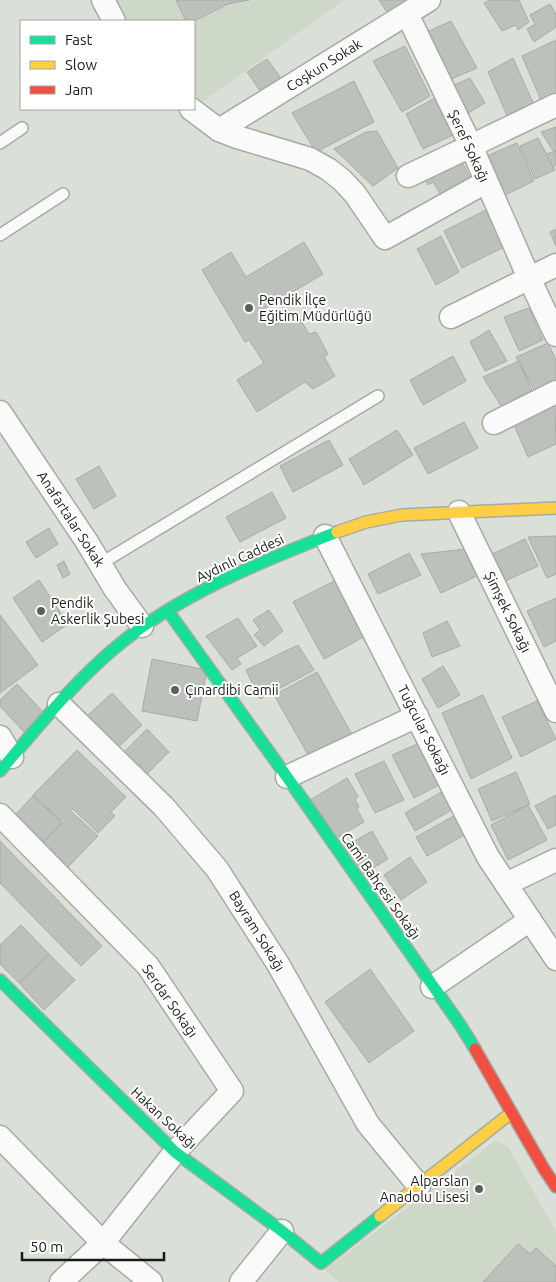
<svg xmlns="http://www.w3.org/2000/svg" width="556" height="1282" font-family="Ubuntu,sans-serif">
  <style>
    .built { fill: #cdd8c9 }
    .building { fill: #bdc1bb; stroke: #a8aca6 }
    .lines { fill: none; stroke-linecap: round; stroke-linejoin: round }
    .lane-casing { stroke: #a6aba4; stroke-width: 14 }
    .street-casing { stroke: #a6aba4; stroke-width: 25 }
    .fast-casing { stroke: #a6aba4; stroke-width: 14 }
    .slow-casing { stroke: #a6aba4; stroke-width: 14 }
    .jam-casing { stroke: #a6aba4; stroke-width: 14 }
    .lane { stroke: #f9faf9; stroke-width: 11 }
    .street { stroke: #f9faf9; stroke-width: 22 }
    .fast { stroke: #16e098; stroke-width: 11 }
    .slow { stroke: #ffcf43; stroke-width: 11 }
    .jam { stroke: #f24e42; stroke-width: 11 }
    .poi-dot { fill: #5c605a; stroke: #fff; stroke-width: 2 }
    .labels { text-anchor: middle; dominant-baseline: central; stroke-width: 4; stroke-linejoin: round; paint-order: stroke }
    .street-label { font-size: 14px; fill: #181b16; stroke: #fff }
    .poi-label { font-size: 14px; fill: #181b16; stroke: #fff; text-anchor: start }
  </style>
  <rect width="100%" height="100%" fill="#dae0d8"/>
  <g class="built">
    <path d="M100 0H344L194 108V21H110Z"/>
    <path d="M495 1141 508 1147 556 1231V1282H339L325 1270Z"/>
  </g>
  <g class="building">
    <path d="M176 0H249L228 4 194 21H186Z"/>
    <path d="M379 0H416L390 17Z"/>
    <path d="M490 0H519L529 22 518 30 516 25 502 31 484 3Z"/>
    <path d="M550 4 556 14V27L534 42 527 29 535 24 530 15Z"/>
    <path d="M451 21 477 68 449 80 425 33Z"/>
    <path d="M556 40V99L543 105 522 56Z"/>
    <path d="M405 46 430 96 402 112 373 61Z"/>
    <path d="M513 58 535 107 509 120 488 72Z"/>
    <path d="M267 59 283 81 263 95 247 72Z"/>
    <path d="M470 78 485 103 465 115 447 88Z"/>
    <path d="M354 81 374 122 316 152 292 113Z"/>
    <path d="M435 98 453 135 423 149 406 114Z"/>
    <path d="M556 127V151L554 152 541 132Z"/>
    <path d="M377 131 398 168 373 186 334 149 366 132Z"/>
    <path d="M538 138 555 170 535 179 520 146Z"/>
    <path d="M517 143 534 181 501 197 484 157Z"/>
    <path d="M556 151V165L553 167 546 154Z"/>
    <path d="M457 153 471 179 441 195 433 182 428 185 422 172Z"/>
    <path d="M488 209 506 246 462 268 444 231Z"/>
    <path d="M556 229V246L550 232Z"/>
    <path d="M441 236 459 272 436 285 417 249Z"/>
    <path d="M304 242 323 274 264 309 274 325 296 312 309 334 316 332 328 354 324 357 335 376 313 389 305 382 257 412 237 380 264 363 249 340 245 342 202 270 231 252 246 277Z"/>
    <path d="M529 308 543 340 519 351 504 317Z"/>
    <path d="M489 330 507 361 485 371 470 342Z"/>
    <path d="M548 343 556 360V382L536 393 516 357Z"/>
    <path d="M453 356 466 381 423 405 410 380Z"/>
    <path d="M519 361 534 395 504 411 483 377Z"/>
    <path d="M555 405 556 444 528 457 514 425Z"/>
    <path d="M464 422 478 448 428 474 414 448Z"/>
    <path d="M397 430 413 455 364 485 349 459Z"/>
    <path d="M329 440 343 465 293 492 280 466Z"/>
    <path d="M99 466 116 496 94 509 76 479Z"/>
    <path d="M272 492 286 518 240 542 226 517Z"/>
    <path d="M49 528 58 544 36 558 26 542Z"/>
    <path d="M556 536V574L547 578 528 537Z"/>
    <path d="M525 539 538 566 501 583 488 556Z"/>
    <path d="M466 549 481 574 441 593 421 554Z"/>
    <path d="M409 553 421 575 378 594 368 574Z"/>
    <path d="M64 561 70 574 63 578 57 565Z"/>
    <path d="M342 577 369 634 324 659 293 602Z"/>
    <path d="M39 580 68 624 42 642 13 598Z"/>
    <path d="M556 598V641L544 647 527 611Z"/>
    <path d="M269 610 283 631 264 646 254 635 260 630 253 620Z"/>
    <path d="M0 615 38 665 0 693Z"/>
    <path d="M238 618 257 646 237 658 241 664 232 670 206 636Z"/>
    <path d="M447 621 460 646 432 657 423 633Z"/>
    <path d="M298 645 314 670 260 699 246 670Z"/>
    <path d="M152 659 207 670 197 721 142 711Z"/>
    <path d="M443 666 460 695 438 708 422 679Z"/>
    <path d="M317 672 354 738 311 760 274 695Z"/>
    <path d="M17 684 44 713 24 732 0 706V700Z"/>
    <path d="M112 693 142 725 115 750 85 718Z"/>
    <path d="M483 695 512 758 471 779 442 713Z"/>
    <path d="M537 701 556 739 521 757 502 717Z"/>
    <path d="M147 729 169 752 143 778 121 755Z"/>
    <path d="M422 742 443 783 414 798 392 755Z"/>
    <path d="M77 750 126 797 111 812 115 816 98 833 73 809 61 821 33 795Z"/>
    <path d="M384 761 404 800 375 813 355 774Z"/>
    <path d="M516 772 530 804 492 821 478 789Z"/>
    <path d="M347 778 358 796 355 800 359 806 357 809 364 822 333 840 310 800Z"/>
    <path d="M445 790 455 808 415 831 405 813Z"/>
    <path d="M556 795V825L548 829 535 806Z"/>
    <path d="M33 796 62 823 42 844 13 817Z"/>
    <path d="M528 805 547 840 508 860 491 825Z"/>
    <path d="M72 812 98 836 67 868 42 844Z"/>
    <path d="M457 814 468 833 427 856 416 837Z"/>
    <path d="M372 831 388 859 361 875 344 847Z"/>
    <path d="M0 841 102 946 81 966 0 883Z"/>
    <path d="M410 857 427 882 401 900 384 875Z"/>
    <path d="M21 925 49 954 19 983 0 964V945Z"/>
    <path d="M49 954 75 980 44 1010 19 983Z"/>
    <path d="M370 969 414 1031 369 1063 325 1002Z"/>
    <path d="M518 1244 530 1254 536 1248 556 1266V1282H483Z"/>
  </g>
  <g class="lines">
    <g class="lane-casing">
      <g id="lane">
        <path d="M0 143 22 128"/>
        <path d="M0 235 63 194"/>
        <path d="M100 564 378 396"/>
      </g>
    </g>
    <g class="street-casing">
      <g id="street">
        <path d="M103 0 114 21"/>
        <path d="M407 14 471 146 529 278 556 335"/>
        <path d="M191 109 219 130 237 137 310 159 328 169 342 180 355 194 385 238 486 182"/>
        <path d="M219 130 429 0"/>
        <path d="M408 176 471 146 556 105"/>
        <path d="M451 317 556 265"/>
        <path d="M0 412 87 542 115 589 142 626"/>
        <path d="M494 423 556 392"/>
        <path d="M459 512 556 711"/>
        <path d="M325 536 488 857 556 959"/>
        <path d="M59 704 164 807 217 869 278 964 368 1124 419 1186"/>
        <path d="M0 737 12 757"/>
        <path d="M287 777 417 716"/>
        <path d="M0 815 148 966 232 1091 175 1152 103 1243 61 1282"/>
        <path d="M506 884 556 860"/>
        <path d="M432 987 530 920"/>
        <path d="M0 1137 103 1243 151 1282"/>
        <path d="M241 1282 282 1231"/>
      </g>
    </g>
    <g class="fast-casing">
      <g id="fast">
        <path d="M168 611 287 777 461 1026 475 1049"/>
        <path d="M0 771C37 728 73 683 116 647 178 595 262 561 337 532"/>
        <path d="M0 980 175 1152 282 1231 321 1263 380 1216"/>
      </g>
    </g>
    <g class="slow-casing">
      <g id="slow">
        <path d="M337 532 366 522 402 515 556 508"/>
        <path d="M380 1216 511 1113"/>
      </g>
    </g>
    <g class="jam-casing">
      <path id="jam" d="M475 1049 544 1169 556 1187"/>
    </g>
    <use href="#lane" class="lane"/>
    <use href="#street" class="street"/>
    <use href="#fast" class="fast"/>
    <use href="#slow" class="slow"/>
    <use href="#jam" class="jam"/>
  </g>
  <g class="poi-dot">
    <circle cx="249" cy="308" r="5"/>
    <circle cx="41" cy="611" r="5"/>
    <circle cx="175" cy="690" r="5"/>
    <circle cx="479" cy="1189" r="5"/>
  </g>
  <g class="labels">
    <g class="street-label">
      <text transform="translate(324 65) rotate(-32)">Coşkun Sokak</text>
      <text transform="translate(469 146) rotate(65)">Şeref Sokağı</text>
      <text transform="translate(71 519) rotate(57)">Anafartalar Sokak</text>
      <text transform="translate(240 558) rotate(-25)">Aydınlı Caddesi</text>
      <text transform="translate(508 612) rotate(64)">Şimşek Sokağı</text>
      <text transform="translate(424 730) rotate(63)">Tuğcular Sokağı</text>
      <text transform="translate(381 886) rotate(55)">Cami Bahçesi Sokağı</text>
      <text transform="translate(257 931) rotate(58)">Bayram Sokağı</text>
      <text transform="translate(170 1001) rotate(55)">Serdar Sokağı</text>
      <text transform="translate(164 1118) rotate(43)">Hakan Sokağı</text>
    </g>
    <g class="poi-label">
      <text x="259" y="300">Pendik İlçe<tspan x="259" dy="16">Eğitim Müdürlüğü</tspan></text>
      <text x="51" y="603">Pendik<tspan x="51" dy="16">Askerlik Şubesi</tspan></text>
      <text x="185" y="690">Çınardibi Camii</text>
      <text x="469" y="1181" text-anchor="end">Alparslan<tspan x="469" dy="16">Anadolu Lisesi</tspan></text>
    </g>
  </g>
  <rect x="20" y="20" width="175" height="90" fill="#ffffff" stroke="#a3a4a2"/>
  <rect x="30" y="36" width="25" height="8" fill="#16e098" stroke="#a3a4a2"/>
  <text x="65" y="45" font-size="15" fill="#181b16">Fast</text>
  <rect x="30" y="61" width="25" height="8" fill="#ffcf43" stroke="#a3a4a2"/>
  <text x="65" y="70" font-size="15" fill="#181b16">Slow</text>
  <rect x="30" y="86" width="25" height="8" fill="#f24e42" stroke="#a3a4a2"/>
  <text x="65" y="95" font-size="15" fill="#181b16">Jam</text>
  <path d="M22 1252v8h142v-8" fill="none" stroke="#181b16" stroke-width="2.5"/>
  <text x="30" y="1252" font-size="15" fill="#181b16" stroke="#ffffff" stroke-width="4" paint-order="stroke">50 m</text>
</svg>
